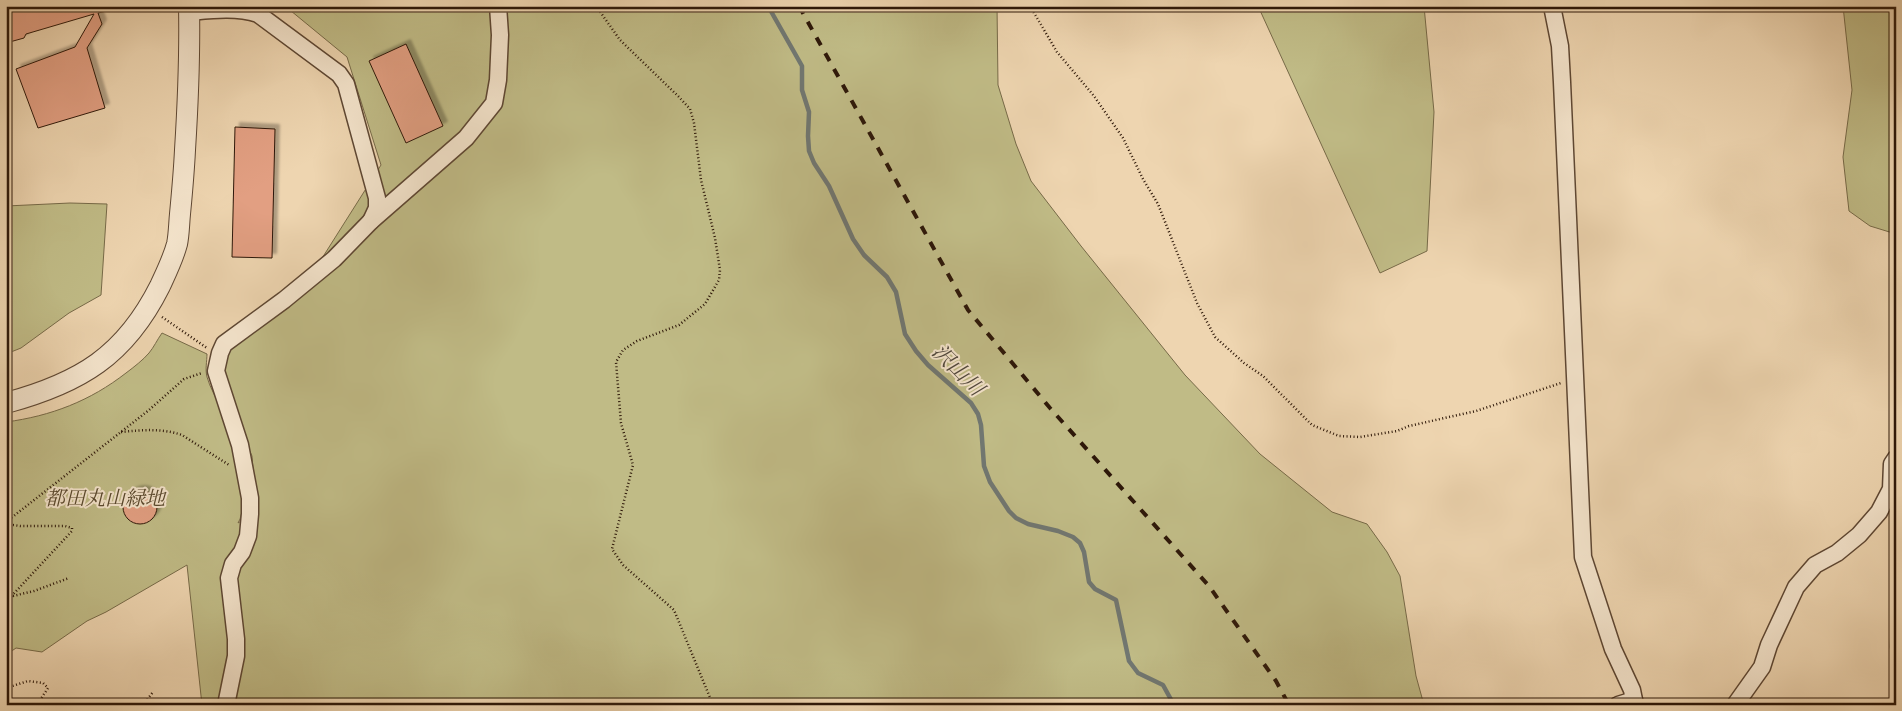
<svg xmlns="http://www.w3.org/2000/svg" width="1902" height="711" font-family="'IM FELL Great Primer','Noto Serif JP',serif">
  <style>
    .green { fill: #c0bb86; stroke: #776a48 }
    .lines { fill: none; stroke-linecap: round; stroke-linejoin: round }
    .stream { stroke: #717771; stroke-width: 4.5 }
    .building { fill: #e29f82; stroke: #2e1809; filter: url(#shadow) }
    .minor-casing { stroke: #5e4733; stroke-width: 19 }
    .tertiary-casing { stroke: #5e4733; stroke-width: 22 }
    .path { stroke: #2e1809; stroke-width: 2.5; stroke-dasharray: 1 2.5; stroke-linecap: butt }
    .minor { stroke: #f4e4cc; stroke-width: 16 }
    .tertiary { stroke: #f4e4cc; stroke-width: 20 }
    .rail { stroke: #2e1809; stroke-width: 4; stroke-dasharray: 9 9; stroke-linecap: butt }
    .labels { text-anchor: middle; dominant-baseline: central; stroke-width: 4; stroke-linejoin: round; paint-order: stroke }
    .park-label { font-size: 20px; font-style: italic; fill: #5a492e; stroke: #f4e4cc }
    .water-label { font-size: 21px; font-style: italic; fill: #50473d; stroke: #f4e4cc }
  </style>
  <defs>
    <filter id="shadow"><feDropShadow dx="4.5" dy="-4.5" stdDeviation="1" flood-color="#0004"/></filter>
  </defs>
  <rect width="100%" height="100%" fill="#eed5b0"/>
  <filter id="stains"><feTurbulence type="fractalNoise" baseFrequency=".004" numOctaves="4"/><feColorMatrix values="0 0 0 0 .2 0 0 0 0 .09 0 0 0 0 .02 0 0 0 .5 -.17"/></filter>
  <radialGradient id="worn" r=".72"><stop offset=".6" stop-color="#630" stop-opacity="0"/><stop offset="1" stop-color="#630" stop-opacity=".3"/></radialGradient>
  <g class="green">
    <path d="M285 6H997L998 85 1016 144 1031 181 1081 246 1185 375 1260 454 1332 512 1367 524 1387 552 1400 576 1416 676 1424 705H202L187 565 106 612 87 621 42 652 16 648 6 655V422C51 416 90 401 126 373 134 367 143 360 149 353 154 347 157 340 162 333L207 354C207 361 205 369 207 377 210 388 216 397 221 408 230 429 251 505 238 523L256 511 252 456 222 391 223 348 319 263 381 165 347 57Z"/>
    <path d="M1258 6H1424L1434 112 1427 251 1380 273Z"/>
    <path d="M1843 6H1896V234L1870 226 1849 211 1843 157 1852 90Z"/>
    <path d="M70 203 107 204 101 295 69 313 21 348 6 354V206Z"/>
    <path d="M1896 537V684L1890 647Z"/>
  </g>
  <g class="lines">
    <path class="stream" d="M768 6 802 66V90L809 112 808 136 809 151 814 163 829 186 853 239 864 255 887 277 896 292 905 334 916 351 928 365 971 403 978 414 981 425 984 466 990 482 1009 511 1016 518 1028 524 1058 531 1073 537 1080 543 1084 552 1089 582 1095 589 1116 600 1129 661 1138 673 1163 685 1174 705"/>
  </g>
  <g class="building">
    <path d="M6 6H111V10L98 13 102 24 87 48 105 108 38 128 16 69 75 47 94 14 26 34 24 38 6 43Z"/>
    <path d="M406 44 443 126 406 143 369 61Z"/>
    <path d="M235 127 275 129 272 258 232 257Z"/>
    <circle cx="140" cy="507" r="17"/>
  </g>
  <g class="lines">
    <g class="minor-casing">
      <g id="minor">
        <path d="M1552 6 1560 46 1562 82 1583 557 1613 649 1632 690 1635 705"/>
        <path d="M189 12C212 10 236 7 258 14L339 74 346 84 377 198V208L371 221"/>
        <path d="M226 705 236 656V639L229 578 233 564 242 552 248 536 250 514V498L240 445 216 371 220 353 224 344 284 300 334 259 371 221 466 138 494 103 498 80 500 35 498 6"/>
        <path d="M1618 705 1634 700"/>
        <path d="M1735 705 1762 667 1769 645 1796 587 1815 565 1837 553 1859 535 1879 512 1891 489 1892 464 1896 458"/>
      </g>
    </g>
    <g class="tertiary-casing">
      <path id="tertiary" d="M6 403C80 383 125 356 160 286 166 273 173 259 177 244 179 235 179 224 180 214 182 193 184 171 185 150 188 102 190 54 189 6"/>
    </g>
    <g class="path">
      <path d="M596 6 620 40 679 97 690 109 694 123 701 180 715 238 720 270 719 280 705 304 679 325 637 341 623 350 616 362 621 423 633 465 612 549 623 565 674 610 713 705"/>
      <path d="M1030 6 1057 52 1094 96 1123 138 1143 179 1158 204 1197 303 1215 337 1244 363 1263 376 1312 425 1339 436 1360 437 1397 431 1409 426 1476 411 1561 383"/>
      <path d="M162 317 207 348"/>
      <path d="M121 432C143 430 161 428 182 435L229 465"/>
      <path d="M6 522 149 410 184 379 202 373"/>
      <path d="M6 524 20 526H65L72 528V531L6 602"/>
      <path d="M13 596 34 591 69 578"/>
      <path d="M6 688 28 681 43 683 48 688 37 705"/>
      <path d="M143 705 153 692"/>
    </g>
    <use href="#minor" class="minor"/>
    <use href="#tertiary" class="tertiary"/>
    <path class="rail" d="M799 6 968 310 1050 408 1209 586 1276 681 1289 705"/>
  </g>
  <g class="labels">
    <g class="park-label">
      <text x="105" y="498">都田丸山緑地</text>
    </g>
    <g class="water-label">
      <text transform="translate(958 370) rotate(45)">沢山川</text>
    </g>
  </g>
  <rect width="1902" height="711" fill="none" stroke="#eed5b0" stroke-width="25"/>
  <rect x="8" y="8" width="1887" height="696" fill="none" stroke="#2e1809" stroke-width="2.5"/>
  <rect x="12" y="12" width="1877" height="686" fill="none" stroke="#2e1809"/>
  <rect width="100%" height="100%" filter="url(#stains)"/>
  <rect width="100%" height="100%" fill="url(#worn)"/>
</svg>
